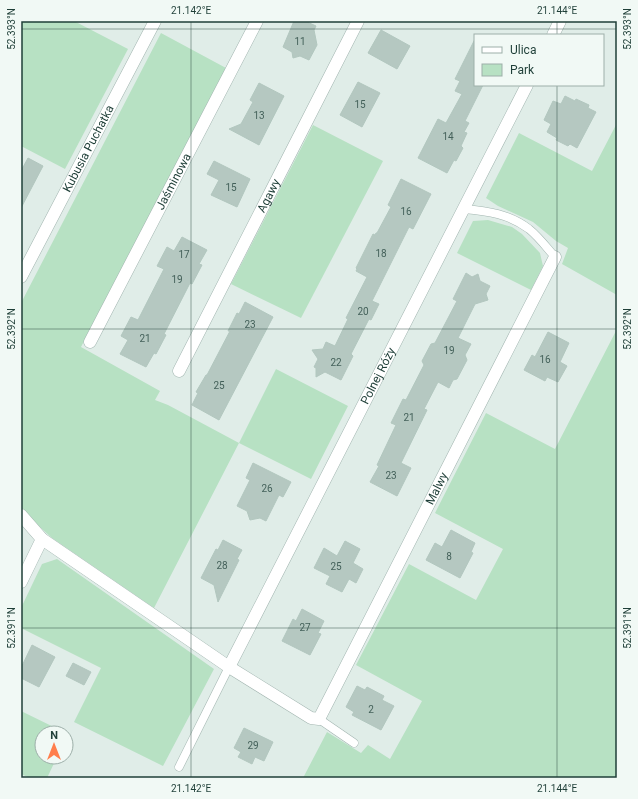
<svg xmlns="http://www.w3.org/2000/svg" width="638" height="799" font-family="Roboto,sans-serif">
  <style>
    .green { fill: #b7e1c3 }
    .building { fill: #b5c8c1; stroke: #b2c7bf }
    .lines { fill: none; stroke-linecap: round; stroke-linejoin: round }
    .service-casing { stroke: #a2b5b0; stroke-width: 9 }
    .minor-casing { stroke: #a2b5b0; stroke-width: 13 }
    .service { stroke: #fff; stroke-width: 8 }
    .minor { stroke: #fff; stroke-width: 12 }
    .ticks { fill: none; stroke: #1f3f38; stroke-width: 1; stroke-opacity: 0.45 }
    .labels { text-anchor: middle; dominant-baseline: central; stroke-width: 3; stroke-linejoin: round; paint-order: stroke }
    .number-label { font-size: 10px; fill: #44615a }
    .street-label { font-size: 12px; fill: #1f3f38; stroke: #f1f9f5 }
    .neatline { fill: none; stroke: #1f3f38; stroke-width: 1.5 }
    .ticks-label { font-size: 10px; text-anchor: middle; fill: #1f3f38 }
  </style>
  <rect width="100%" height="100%" fill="#e0ede8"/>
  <g class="green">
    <path d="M21 21H74L128 49 65 169 21 146Z"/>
    <path d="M161 33 226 68 81 347 160 391 155 400 168 405 239 443 276 369 348 406 311 479 239 443 154 608 52 538 21 510V303Z"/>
    <path d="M617 123V295L562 264 568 248 556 241 533 222 498 206 486 198 519 133 592 171Z"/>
    <path d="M313 125 383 161 301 318 231 284Z"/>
    <path d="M488 220 512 227 522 234 540 253 543 266 531 290 457 253 473 221Z"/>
    <path d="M617 329V778H303L327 732 361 753 368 745 390 759 422 701 356 665 409 564 476 600 503 549 435 513 486 413 555 449Z"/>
    <path d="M57 559 214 669 163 766 74 722 101 668 21 628V608L42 564Z"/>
    <path d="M21 711 68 734 66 738V733H42V757H57L47 778H30L21 774Z"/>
  </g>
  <g class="building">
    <path d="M294 21H305L316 26 314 30 317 45 309 60 300 56 293 58 292 52 283 47Z"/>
    <path d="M381 30 410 46 397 69 368 53Z"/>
    <path d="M475 39V85H483L465 121 469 123 464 132 467 133 461 146 463 148 456 161 454 160 447 173 418 158 438 119 446 123 462 94 455 91 460 81 455 79Z"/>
    <path d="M358 82 380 93 362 127 340 115Z"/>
    <path d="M259 83 284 96 259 145 229 129 241 124 253 102 250 100Z"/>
    <path d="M565 96 575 101 576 99 589 105 588 108 596 112 577 148 570 144 568 146 556 140 557 138 547 132 551 124 544 120 553 101 561 104Z"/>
    <path d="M28 158 43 166 21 208V171Z"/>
    <path d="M214 161 250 179 237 207 211 195 219 180 207 174Z"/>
    <path d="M401 179 431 194 413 229 409 227 372 301 379 304 371 320 369 319 351 354 353 356 341 380 325 372 316 377V368L314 367 318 359 312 350 323 349 326 342 335 346 348 319 346 318 367 277 356 271 357 269 356 268 373 234 375 235 376 233H377L391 207 388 205Z"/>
    <path d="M182 237 207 250 199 264 202 265 192 284 190 283 164 334 166 335 156 354 154 353 146 367 120 354 128 340 121 336 131 317 138 320 164 269 157 266 167 247 174 251Z"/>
    <path d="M466 273 472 277 478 274 480 281 490 286 486 294 488 300 475 304 458 338 471 344 465 355 467 360 457 379 453 380 449 388 438 382 424 409 427 410 401 463 411 468 397 496 370 482 379 466 377 465 396 425 391 423 403 399 406 400 424 365 422 361 431 344 435 343 457 301 453 299Z"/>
    <path d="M245 302 273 317 219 420 192 405 198 393 196 392 206 375H207L230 331H228L237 313 239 314Z"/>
    <path d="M548 332 569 343 560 362 567 366 558 382 547 377 545 381 524 370 532 355 535 357Z"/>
    <path d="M253 463 291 482 283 497 279 495 266 521 260 518 250 520 247 511 237 506 250 480 246 478Z"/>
    <path d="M451 530 475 543 471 552 473 553 460 578 426 560 435 543 442 547Z"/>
    <path d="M223 540 242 550 237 559 239 560 218 602 214 585 201 578 216 549 218 550Z"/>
    <path d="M345 541 360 549 353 563 363 569 356 583 349 579 342 592 326 584 330 576 314 568 324 548 337 556Z"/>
    <path d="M302 609 324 621 318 633 321 634 310 655 282 641 293 619 296 621Z"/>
    <path d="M32 645 55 657 39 687 21 678V668Z"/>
    <path d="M73 663 91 672 84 685 66 676Z"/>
    <path d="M357 686 365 690 367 687 384 696 382 700 394 706 381 730 352 715 354 712 346 707Z"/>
    <path d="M244 728 273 742 264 761 255 757 252 764 238 757 241 752 234 748Z"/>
  </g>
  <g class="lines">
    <g class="service-casing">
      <g id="service">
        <path d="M464 209C488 211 509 214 529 229 539 237 547 248 555 257"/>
        <path d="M319 719 354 743"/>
        <path d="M179 767 229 667"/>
      </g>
    </g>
    <g class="minor-casing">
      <g id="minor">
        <path d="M553 35 560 21"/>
        <path id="s1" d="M21 277 155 21"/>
        <path id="s2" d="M90 342 257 21"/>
        <path id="s3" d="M179 371 358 21"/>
        <path id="s4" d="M21 515 42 539 229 667 311 718 319 719 555 257"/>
        <path d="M21 582 42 539"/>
        <path id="s5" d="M229 667 527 85"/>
      </g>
    </g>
    <use href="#service" class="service"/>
    <use href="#minor" class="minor"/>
  </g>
  <path class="ticks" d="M191 21V778M557 21V35M21 29H617M557 85V778M21 329H617M21 628H617"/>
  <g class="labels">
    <g class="number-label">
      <text x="300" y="41">11</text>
      <text x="360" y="104">15</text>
      <text x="259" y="115">13</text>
      <text x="448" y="136">14</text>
      <text x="231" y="187">15</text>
      <text x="406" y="211">16</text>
      <text x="381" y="253">18</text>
      <text x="184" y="254">17</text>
      <text x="177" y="279">19</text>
      <text x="363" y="311">20</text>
      <text x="250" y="324">23</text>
      <text x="145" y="338">21</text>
      <text x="449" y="350">19</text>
      <text x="545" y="359">16</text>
      <text x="336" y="362">22</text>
      <text x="219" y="385">25</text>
      <text x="409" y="417">21</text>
      <text x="391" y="475">23</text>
      <text x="267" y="488">26</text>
      <text x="449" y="556">8</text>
      <text x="222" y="565">28</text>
      <text x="336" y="566">25</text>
      <text x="305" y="627">27</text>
      <text x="371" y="709">2</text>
      <text x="253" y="745">29</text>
    </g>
    <g class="street-label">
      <text stroke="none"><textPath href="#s1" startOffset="145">Kubusia Puchatka</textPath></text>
      <text stroke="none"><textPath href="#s2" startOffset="181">Jaśminowa</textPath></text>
      <text stroke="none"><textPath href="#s3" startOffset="197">Agawy</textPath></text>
      <text stroke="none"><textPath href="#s5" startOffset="327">Polnej Róży</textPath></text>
      <text stroke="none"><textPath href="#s4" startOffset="622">Malwy</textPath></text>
    </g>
  </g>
  <rect width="638" height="799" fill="none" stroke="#f1f9f5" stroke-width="44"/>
  <rect x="474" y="34" width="130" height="52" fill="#f1f9f5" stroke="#9dafa9"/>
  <rect x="482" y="47" width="20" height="6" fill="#ffffff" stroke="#9dafa9"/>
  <text x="510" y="54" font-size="12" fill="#1f3f38">Ulica</text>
  <rect x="482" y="64" width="20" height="12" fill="#b7e1c3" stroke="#9dafa9"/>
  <text x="510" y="74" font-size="12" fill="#1f3f38">Park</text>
  <g transform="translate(54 745)"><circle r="19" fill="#f1f9f5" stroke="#9dafa9"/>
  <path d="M0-3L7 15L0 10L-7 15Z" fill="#ff7e4c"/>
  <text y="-6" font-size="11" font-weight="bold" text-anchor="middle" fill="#1f3f38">N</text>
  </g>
  <rect x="22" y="22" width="594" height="755" class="neatline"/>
  <g class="ticks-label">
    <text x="191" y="14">21.142°E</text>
    <text x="557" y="14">21.144°E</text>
    <text transform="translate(11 29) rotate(-90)" y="4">52.393°N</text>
    <text transform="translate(627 29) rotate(-90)" y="4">52.393°N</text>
    <text transform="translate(11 329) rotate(-90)" y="4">52.392°N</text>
    <text transform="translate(627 329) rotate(-90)" y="4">52.392°N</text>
    <text transform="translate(11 628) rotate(-90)" y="4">52.391°N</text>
    <text transform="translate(627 628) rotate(-90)" y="4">52.391°N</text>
    <text x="191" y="792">21.142°E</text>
    <text x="557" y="792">21.144°E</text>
  </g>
</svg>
